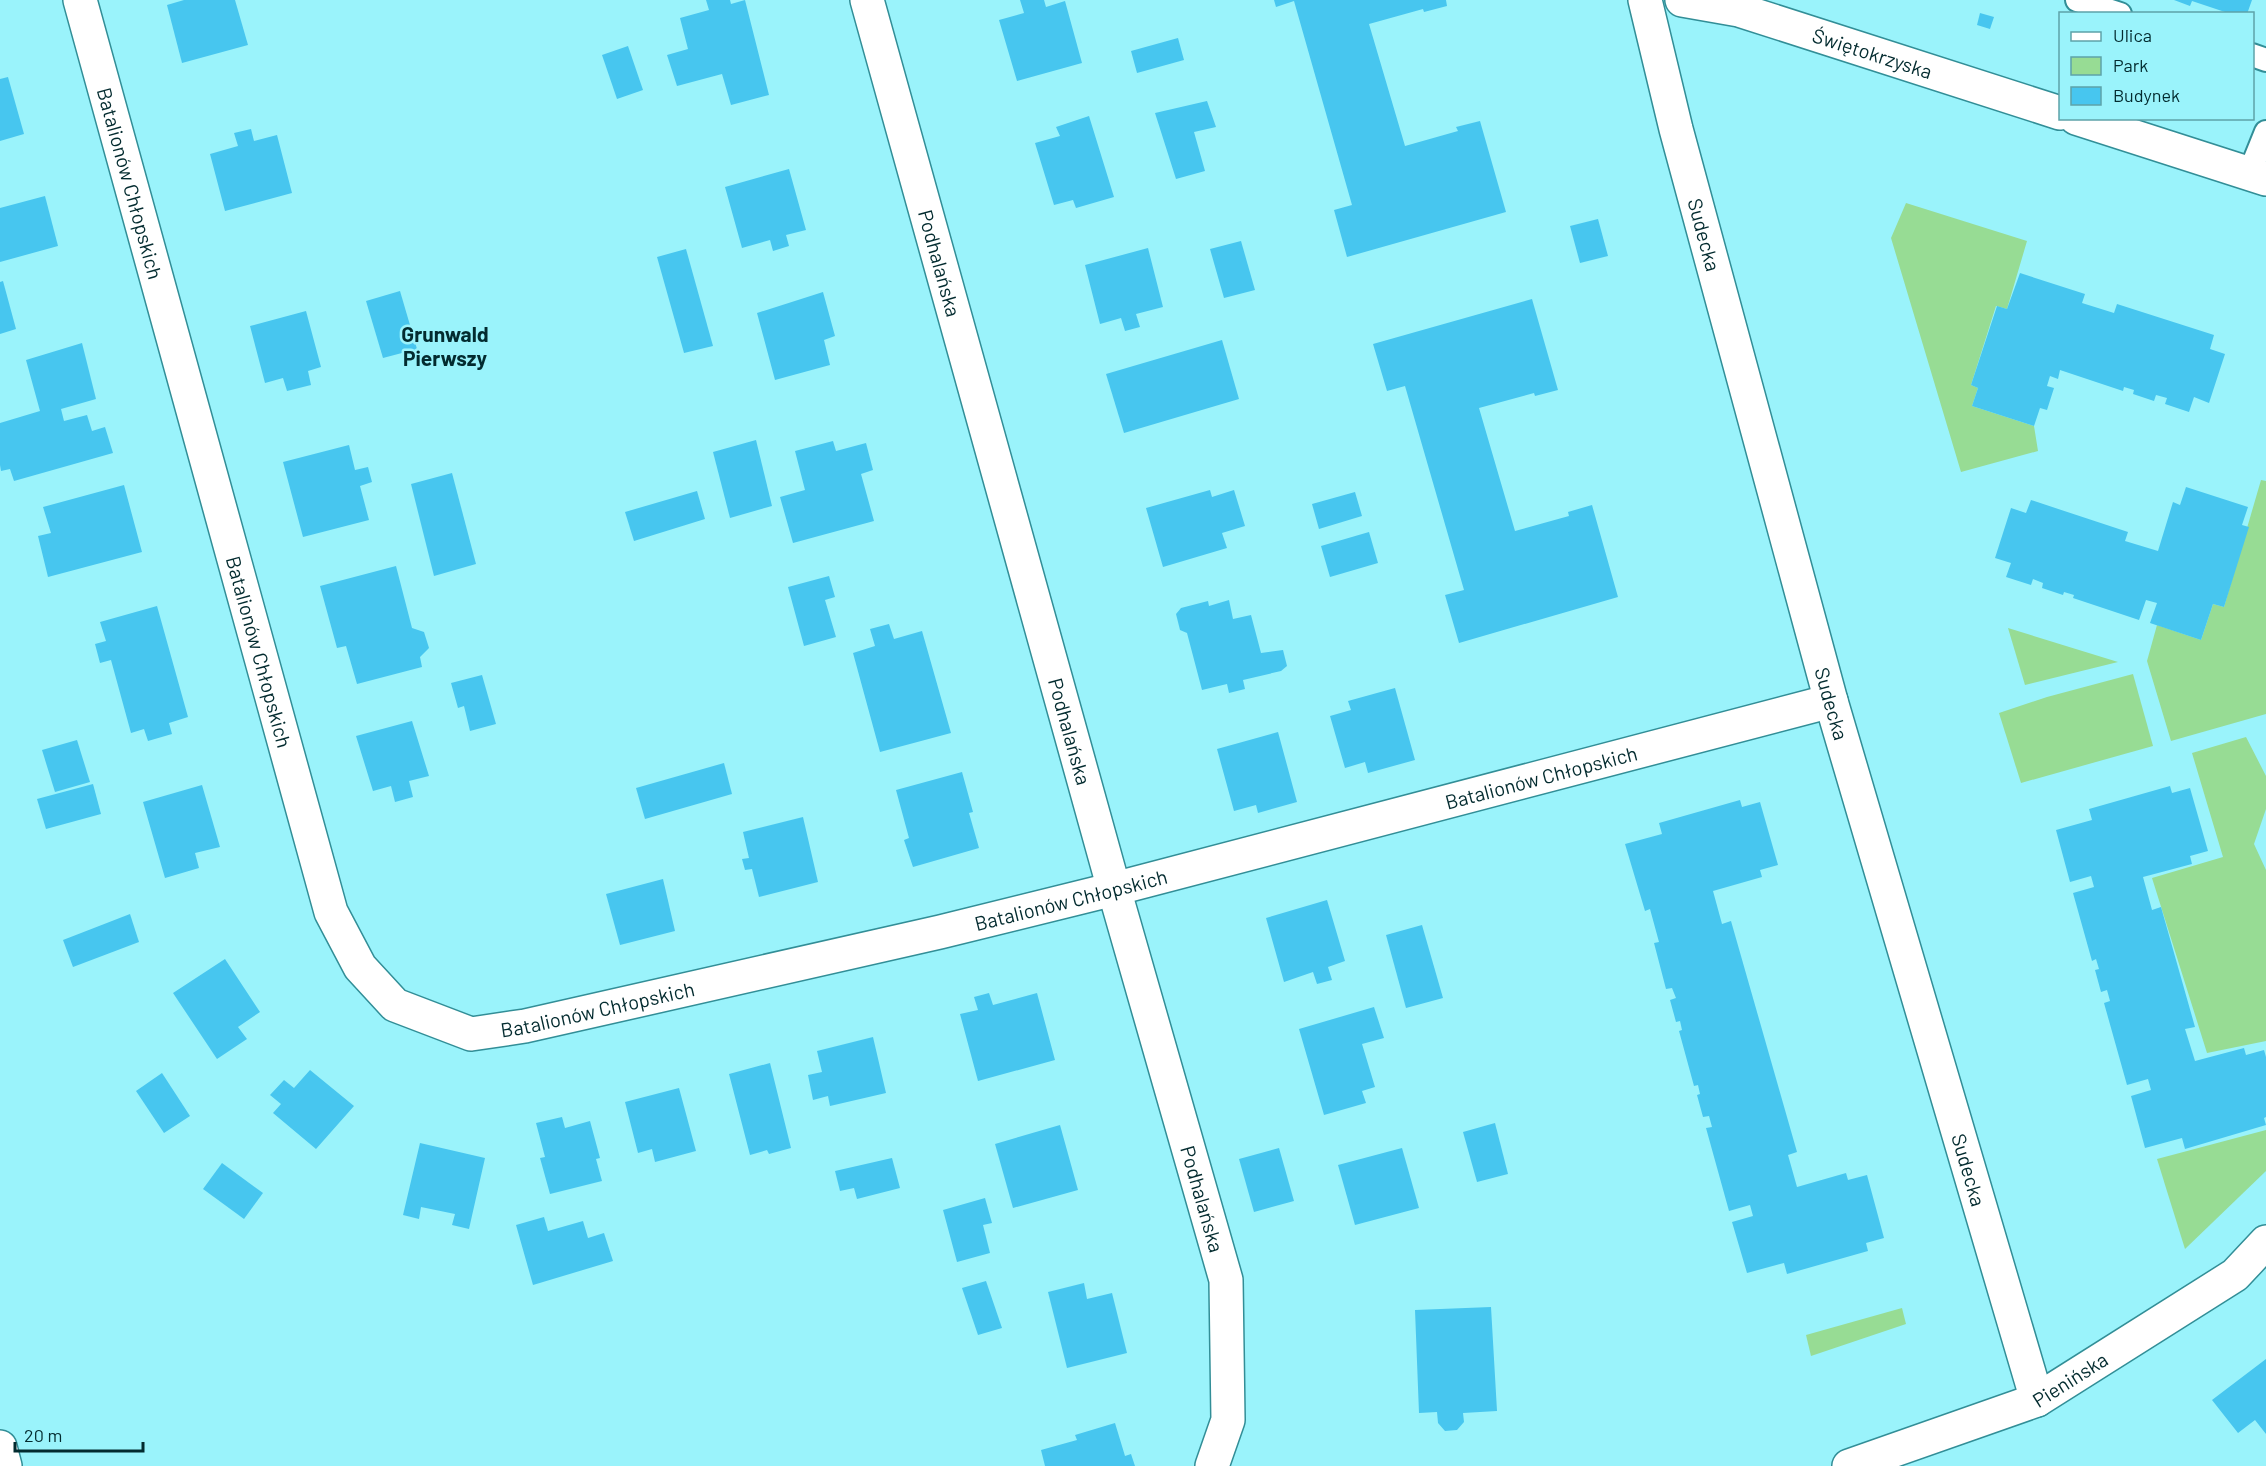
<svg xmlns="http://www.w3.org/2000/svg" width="2266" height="1466" font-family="Barlow,sans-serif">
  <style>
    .green { fill: #97dc94 }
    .building { fill: #47c6ef }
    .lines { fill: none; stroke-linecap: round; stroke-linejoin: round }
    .service-casing { stroke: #328e97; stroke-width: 26 }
    .minor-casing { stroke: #328e97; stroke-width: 36 }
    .primary-casing { stroke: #328e97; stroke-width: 36 }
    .service { stroke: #fff; stroke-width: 22 }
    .minor { stroke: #fff; stroke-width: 33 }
    .primary { stroke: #fff; stroke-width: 33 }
    .labels { text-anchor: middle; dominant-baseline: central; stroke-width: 5; stroke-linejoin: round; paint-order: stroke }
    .street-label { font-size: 20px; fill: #032b2f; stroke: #9af3fb }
    .neighbourhood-label { font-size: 21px; font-weight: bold; fill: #032b2f; stroke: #9af3fb }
  </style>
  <rect width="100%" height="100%" fill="#9af3fb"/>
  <g class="green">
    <path d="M1906 203 2027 241 2007 309 1996 306 1971 385 1978 388 1972 406 2034 426 2038 451 1961 472 1891 238Z"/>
    <path d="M2261 480 2266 481V714L2171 741 2147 661 2157 625 2201 640 2213 604 2224 607Z"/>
    <path d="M2008 628 2118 662 2025 685Z"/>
    <path d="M2133 674 2153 746 2021 783 1999 713 2047 697Z"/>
    <path d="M2246 737 2266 776V809L2254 844 2266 870V1041L2207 1053 2152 878 2223 857 2192 753Z"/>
    <path d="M2266 1130V1171L2185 1249 2157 1159Z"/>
    <path d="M1902 1308 1906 1324 1811 1356 1806 1335Z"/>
  </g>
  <g class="building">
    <path d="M184 0H235L248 45 182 63 167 5Z"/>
    <path d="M706 0H730L731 4 745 0 769 95 731 105 722 74 677 86 667 55 688 49 680 18 709 10Z"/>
    <path d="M1020 0H1044L1046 7 1065 1 1082 63 1017 81 999 20 1024 13Z"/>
    <path d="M1274 0H1446L1447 6 1424 12 1423 9 1369 24 1405 146 1458 131 1456 127 1480 121 1506 212 1347 257 1334 210 1352 205 1294 1 1276 7Z"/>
    <path d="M2174 0H2252L2247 14H2231L2192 1 2190 6Z"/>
    <path d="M1980 13 1994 17 1990 29 1977 25Z"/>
    <path d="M1178 38 1184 60 1137 73 1131 51Z"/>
    <path d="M628 46 643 90 617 99 602 55Z"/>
    <path d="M8 77 24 134 0 141V79Z"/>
    <path d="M1207 101 1216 127 1194 132 1205 171 1176 179 1155 113Z"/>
    <path d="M1089 116 1114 197 1076 208 1073 200 1054 205 1035 143 1060 136 1056 127Z"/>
    <path d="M251 129 254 141 277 135 292 193 225 211 210 154 238 146 234 133Z"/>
    <path d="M789 169 806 230 786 235 789 246 773 251 770 240 742 248 725 187Z"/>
    <path d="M45 196 58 246 0 262V208Z"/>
    <path d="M1598 219 1608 256 1580 263 1570 226Z"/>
    <path d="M1241 241 1255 290 1224 298 1210 249Z"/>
    <path d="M1148 248 1163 307 1136 314 1140 327 1125 331 1121 318 1100 324 1085 265Z"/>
    <path d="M686 249 713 346 684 353 657 257Z"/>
    <path d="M2020 273 2085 294 2082 303 2114 313 2117 304 2214 335 2210 349 2225 354 2209 403 2194 397 2189 412 2165 404 2167 398 2156 395 2154 401 2133 394 2134 390 2124 387 2123 391 2060 370 2058 379 2050 376 2047 386 2054 388 2047 410 2040 408 2034 426 1972 406 1978 388 1971 385 1997 306 2007 309Z"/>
    <path d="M3 281 16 329 0 334V282Z"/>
    <path d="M400 291 417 349 383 358 366 301Z"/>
    <path d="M823 292 835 336 824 340 830 365 775 380 757 313Z"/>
    <path d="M1532 299 1558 390 1535 396 1534 393 1479 408 1515 531 1569 516 1568 512 1592 505 1618 597 1459 643 1445 595 1464 590 1405 386 1387 391 1373 344Z"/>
    <path d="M306 311 321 367 308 371 311 385 287 391 283 378 265 383 250 326Z"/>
    <path d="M1222 340 1239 399 1124 433 1106 374Z"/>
    <path d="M82 343 96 399 61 409 64 421 87 415 92 431 105 427 113 453 14 481 10 469 1 471 0 465V423L40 411 26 360Z"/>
    <path d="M756 440 772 506 730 518 713 452Z"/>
    <path d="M833 441 836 451 866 443 873 470 861 474 874 521 793 543 780 497 805 490 795 451Z"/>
    <path d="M349 445 355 470 368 467 372 482 360 486 369 520 303 537 283 462Z"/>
    <path d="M452 473 476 564 434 576 411 484Z"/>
    <path d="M124 485 142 552 48 577 38 536 51 533 43 507Z"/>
    <path d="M2186 487 2248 507 2242 525 2249 527 2224 607 2213 604 2201 640 2150 623 2157 603 2146 600 2139 620 2073 598 2074 595 2064 592 2063 595 2042 588 2043 583 2033 579 2031 585 2006 577 2011 563 1995 558 2011 508 2026 513 2031 500 2128 532 2125 541 2158 551 2173 502 2180 505Z"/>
    <path d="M1210 490 1212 497 1234 490 1245 526 1222 533 1227 548 1163 567 1146 508Z"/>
    <path d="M697 491 705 519 634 541 625 512Z"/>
    <path d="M1355 492 1362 516 1319 529 1312 504Z"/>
    <path d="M1369 532 1378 563 1330 577 1321 546Z"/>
    <path d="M396 566 412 628 424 632 429 648 420 657 422 667 357 684 346 646 337 648 320 586Z"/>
    <path d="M829 576 835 597 825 600 836 637 804 646 788 587Z"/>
    <path d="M1229 600 1233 619 1251 615 1261 653 1283 650 1287 666 1281 671 1243 680 1245 689 1229 693 1227 684 1202 690 1187 633 1180 630 1176 614 1181 608 1208 601 1209 606Z"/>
    <path d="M157 606 188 717 169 723 172 734 148 741 144 729 131 733 111 660 100 663 95 644 106 641 100 622Z"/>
    <path d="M889 624 894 639 922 631 951 733 880 752 853 653 875 646 870 629Z"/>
    <path d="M482 675 496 724 470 731 464 706 458 708 451 683Z"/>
    <path d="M1395 688 1415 760 1368 773 1365 762 1345 768 1330 716 1351 710 1348 701Z"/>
    <path d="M412 721 429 776 409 781 413 797 395 802 391 786 373 791 356 736Z"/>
    <path d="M1278 732 1297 802 1258 813 1256 805 1234 811 1217 749Z"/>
    <path d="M77 740 90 782 55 792 42 750Z"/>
    <path d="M724 763 732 794 645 819 636 788Z"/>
    <path d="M962 772 973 812 969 813 979 848 913 867 904 840 909 838 896 790Z"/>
    <path d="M93 784 101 814 46 829 37 799Z"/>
    <path d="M202 785 220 847 195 853 199 868 165 878 143 802Z"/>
    <path d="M2170 786 2172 793 2190 788 2208 851 2190 856 2192 864 2143 877 2152 910 2161 907 2195 1027 2185 1029 2195 1061 2244 1048 2246 1055 2264 1050 2266 1057V1117L2264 1118 2266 1125 2185 1149 2182 1138 2145 1148 2131 1096 2151 1090 2148 1079 2127 1085 2104 1003 2110 1001 2107 990 2101 992 2095 970 2099 969 2096 959 2092 961 2073 893 2094 887 2091 876 2070 882 2056 830 2092 820 2089 809Z"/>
    <path d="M1740 800 1742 807 1760 802 1778 865 1760 870 1762 877 1713 891 1722 924 1731 921 1797 1152 1788 1155 1797 1187 1846 1173 1848 1180 1867 1175 1884 1238 1866 1243 1868 1251 1787 1274 1784 1263 1747 1273 1732 1222 1753 1216 1750 1205 1729 1211 1706 1128 1712 1127 1709 1116 1703 1117 1697 1095 1700 1094 1698 1085 1694 1086 1679 1031 1682 1030 1680 1021 1676 1022 1670 1000 1676 998 1672 988 1666 989 1654 943 1659 942 1650 909 1645 911 1625 844 1662 834 1659 823Z"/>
    <path d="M803 817 818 882 759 897 752 869 745 870 742 859 749 858 743 832Z"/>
    <path d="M663 879 675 931 620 945 606 894Z"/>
    <path d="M1327 900 1345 961 1328 967 1332 980 1317 984 1313 972 1284 982 1266 918Z"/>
    <path d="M130 914 139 942 73 967 63 940Z"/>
    <path d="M1422 925 1443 998 1406 1008 1386 935Z"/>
    <path d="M225 959 260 1012 238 1027 247 1039 217 1059 173 993Z"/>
    <path d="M989 993 993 1005 1037 993 1055 1060 978 1081 960 1014 978 1010 974 997Z"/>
    <path d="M1374 1007 1384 1038 1362 1044 1375 1087 1362 1091 1366 1103 1324 1115 1299 1029Z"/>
    <path d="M873 1037 886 1093 830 1106 828 1096 813 1100 808 1075 822 1072 817 1051Z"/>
    <path d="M770 1063 791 1148 769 1154 767 1150 750 1155 729 1074Z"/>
    <path d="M310 1070 354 1106 316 1149 273 1113 281 1104 270 1095 284 1080 294 1088Z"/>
    <path d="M162 1073 190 1116 164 1133 136 1091Z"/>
    <path d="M679 1088 696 1151 655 1162 652 1149 638 1153 625 1102Z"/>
    <path d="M562 1117 565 1128 590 1121 600 1158 596 1159 602 1181 550 1194 540 1158 545 1157 536 1123Z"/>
    <path d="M1495 1123 1508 1174 1477 1182 1463 1132Z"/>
    <path d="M1060 1125 1078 1190 1013 1208 995 1144Z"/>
    <path d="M420 1143 485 1158 469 1229 452 1225 455 1214 421 1207 419 1219 403 1215Z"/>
    <path d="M1279 1148 1294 1201 1254 1212 1239 1159Z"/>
    <path d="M1402 1148 1419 1208 1355 1225 1338 1165Z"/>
    <path d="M892 1158 900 1188 857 1199 854 1188 840 1191 835 1171Z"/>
    <path d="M222 1163 263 1193 244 1219 203 1189Z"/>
    <path d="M985 1198 992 1223 983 1225 990 1253 957 1262 943 1210Z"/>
    <path d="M544 1217 548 1231 583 1221 588 1238 604 1233 613 1261 533 1285 516 1225Z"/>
    <path d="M986 1281 1002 1328 978 1335 962 1288Z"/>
    <path d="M1084 1283 1087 1299 1112 1293 1127 1353 1067 1368 1048 1292Z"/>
    <path d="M1491 1307 1497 1411 1463 1413 1464 1422 1457 1430 1445 1431 1438 1423 1437 1412 1419 1413 1415 1310Z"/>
    <path d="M2266 1359V1434L2255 1420 2238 1433 2212 1400Z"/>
    <path d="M1115 1423 1125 1456 1131 1454 1135 1466H1045L1041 1450 1077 1440 1075 1435Z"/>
  </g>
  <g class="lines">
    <g class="service-casing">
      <g id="service">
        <path d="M2077 0 2120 14"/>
        <path d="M2252 55 2266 60"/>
        <path d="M2249 174 2266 132"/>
      </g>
    </g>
    <g class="minor-casing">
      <g id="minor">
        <path id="s1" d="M80 0 331 912 360 967 395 1005 471 1034 525 1026 940 932 1114 889 1831 701"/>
        <path id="s2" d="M867 0 1114 889 1226 1280 1228 1420 1212 1466"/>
        <path id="s3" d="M1645 0 1676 129 1831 701 2037 1400"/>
        <path id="s4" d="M1682 0 1739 10 2060 113"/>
        <path d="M2076 118 2266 179"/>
        <path id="s5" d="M1849 1466 2037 1400 2235 1275 2266 1242"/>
      </g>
    </g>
    <g class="primary-casing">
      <path id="primary" d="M0 1447 5 1466"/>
    </g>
    <use href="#service" class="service"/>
    <use href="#minor" class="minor"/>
    <use href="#primary" class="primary"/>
  </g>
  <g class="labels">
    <g class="street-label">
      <text stroke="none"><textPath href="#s4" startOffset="198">Świętokrzyska</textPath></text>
      <text stroke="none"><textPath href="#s1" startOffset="190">Batalionów Chłopskich</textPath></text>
      <text stroke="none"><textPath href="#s3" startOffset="242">Sudecka</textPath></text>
      <text stroke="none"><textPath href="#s2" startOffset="273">Podhalańska</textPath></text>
      <text stroke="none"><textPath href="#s1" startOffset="676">Batalionów Chłopskich</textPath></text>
      <text stroke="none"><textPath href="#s3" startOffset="728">Sudecka</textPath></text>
      <text stroke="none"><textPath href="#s2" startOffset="759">Podhalańska</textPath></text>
      <text stroke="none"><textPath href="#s1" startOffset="2242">Batalionów Chłopskich</textPath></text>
      <text stroke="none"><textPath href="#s1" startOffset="1756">Batalionów Chłopskich</textPath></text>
      <text stroke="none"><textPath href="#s1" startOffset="1270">Batalionów Chłopskich</textPath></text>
      <text stroke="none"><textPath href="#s3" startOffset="1214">Sudecka</textPath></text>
      <text stroke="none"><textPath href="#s2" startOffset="1245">Podhalańska</textPath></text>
      <text stroke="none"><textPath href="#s5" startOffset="238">Pienińska</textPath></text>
    </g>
    <g class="neighbourhood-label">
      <text x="445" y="333">Grunwald<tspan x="445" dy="24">Pierwszy</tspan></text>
    </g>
  </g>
  <rect x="2059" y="12" width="195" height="108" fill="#9af3fb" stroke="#5ea3a9" stroke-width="1.5"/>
  <rect x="2071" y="32" width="30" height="9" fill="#ffffff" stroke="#5ea3a9" stroke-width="1.5"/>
  <text x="2113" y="42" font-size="18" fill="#032b2f">Ulica</text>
  <rect x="2071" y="57" width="30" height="18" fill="#97dc94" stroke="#5ea3a9" stroke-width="1.5"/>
  <text x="2113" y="72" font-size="18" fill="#032b2f">Park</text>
  <rect x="2071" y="87" width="30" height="18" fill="#47c6ef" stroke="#5ea3a9" stroke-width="1.5"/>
  <text x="2113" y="102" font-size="18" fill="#032b2f">Budynek</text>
  <path d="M15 1442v9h128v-9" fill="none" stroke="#032b2f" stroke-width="3"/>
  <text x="24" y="1442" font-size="18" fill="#032b2f" stroke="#9af3fb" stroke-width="4.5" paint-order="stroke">20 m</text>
</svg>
